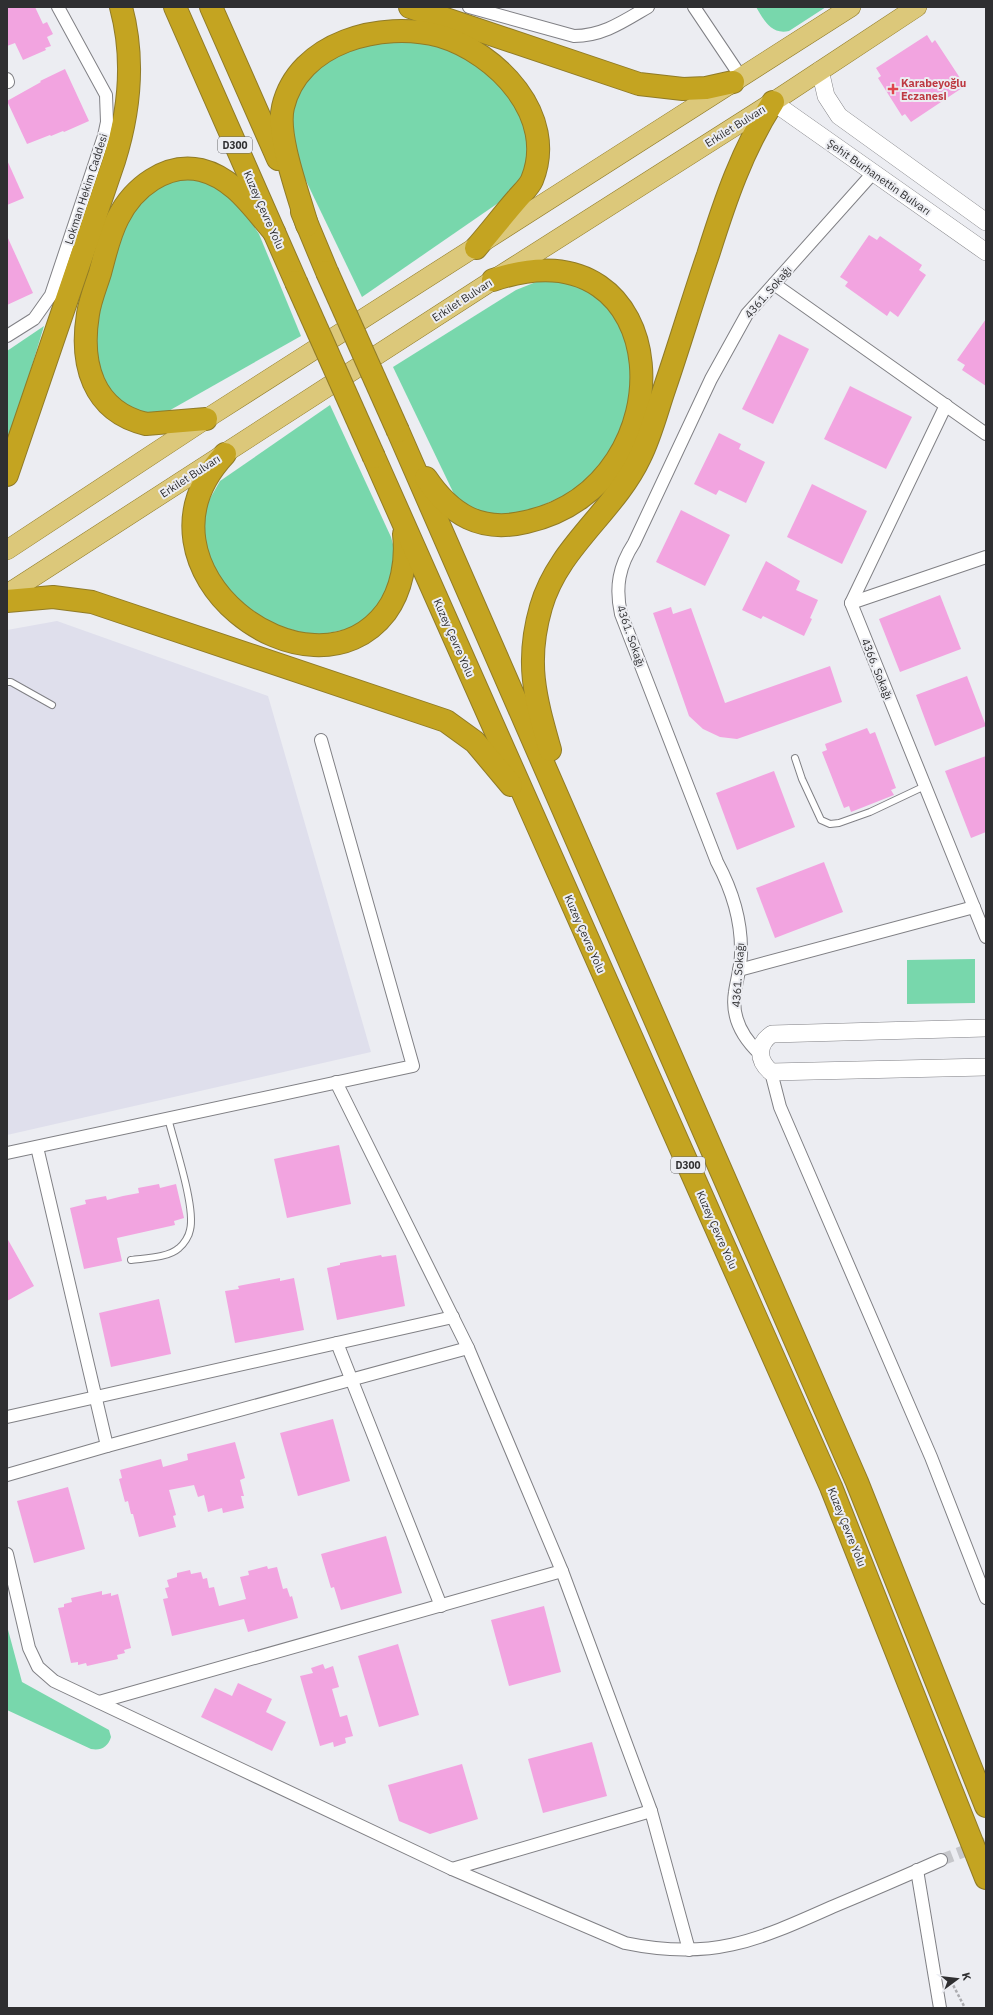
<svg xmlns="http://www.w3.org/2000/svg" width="993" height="2015" font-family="'IBM Plex Sans',sans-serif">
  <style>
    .built { fill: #dfdfec }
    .green { fill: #78d7ac }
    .building { fill: #f2a4e0 }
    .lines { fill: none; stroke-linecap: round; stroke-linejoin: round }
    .street-tunnel { stroke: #c6c7cb; stroke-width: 12; stroke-dasharray: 12 6; stroke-linecap: butt }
    .lane-casing { stroke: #808085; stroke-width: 8 }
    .street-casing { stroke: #808085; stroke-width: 14 }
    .secondary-casing { stroke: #808085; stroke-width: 18 }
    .primary-casing { stroke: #907b27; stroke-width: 20 }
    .highway-casing { stroke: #907b27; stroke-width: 24 }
    .path { stroke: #acacb0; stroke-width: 2.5; stroke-dasharray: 3 2; stroke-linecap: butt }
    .lane { stroke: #fff; stroke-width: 6 }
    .street { stroke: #fff; stroke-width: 12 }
    .secondary { stroke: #fff; stroke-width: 17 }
    .primary { stroke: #dcc87a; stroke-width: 19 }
    .highway { stroke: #c4a421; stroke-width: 22 }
    .highway-bridge-casing { stroke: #907b27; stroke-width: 24; stroke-linecap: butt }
    .highway-bridge { stroke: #c4a421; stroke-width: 22 }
    .health-dot { fill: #e0444e; stroke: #ecedf2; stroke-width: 1.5 }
    .labels { text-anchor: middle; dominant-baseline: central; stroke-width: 4; stroke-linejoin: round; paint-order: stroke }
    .shield { fill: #ecedf2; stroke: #68686b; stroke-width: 1 }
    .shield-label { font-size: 10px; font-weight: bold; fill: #2f2f31 }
    .health-label { font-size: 11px; font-weight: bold; fill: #be3a42; stroke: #ecedf2; text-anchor: start }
    .street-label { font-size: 11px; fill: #2f2f31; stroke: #ecedf2 }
  </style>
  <rect width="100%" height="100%" fill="#ecedf2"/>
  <path class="built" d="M57 621 268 696 371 1052 7 1135V630Z"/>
  <g class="green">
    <path d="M756 7H826L789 31C771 35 764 20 756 7Z"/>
    <path d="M390 38 440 44 497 78 524 121 528 149 524 173 518 183 504 199 362 297 295 158 291 111 300 87 331 56Z"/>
    <path d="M185 177 230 190 259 234 301 336 165 413H146L136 411 112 398 95 367 98 298 129 217 157 186Z"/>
    <path d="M541 280 579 282 622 321 634 386 618 442 583 487 521 515 484 514 463 503 454 494 393 367 516 290Z"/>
    <path d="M44 326 7 448V351Z"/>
    <path d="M330 405 391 537 394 548V572L382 604 356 627 315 636 271 624 234 597 205 555 204 509 220 481Z"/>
    <path d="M975 959V1003L907 1004V960Z"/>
    <path d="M7 1626 22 1682 109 1730 111 1737C108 1747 101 1751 91 1749L7 1710Z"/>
  </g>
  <g class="building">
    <path d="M7 7H35L43 24 47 22 53 34 47 37 51 46 45 48 46 50 23 60 15 43 7 46Z"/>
    <path d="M927 35 932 43 935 40 960 78 957 80 962 88 911 122 905 114 902 116 878 78 881 76 876 68Z"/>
    <path d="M65 69 89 121 64 132 63 131 51 136 50 135 27 144 7 101 41 82 40 81Z"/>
    <path d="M7 160 24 198 7 205Z"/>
    <path d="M869 235 877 240 880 236 922 265 919 270 926 275 898 317 890 311 887 316 845 286 848 282 840 277Z"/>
    <path d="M7 236 33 293 7 305Z"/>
    <path d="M986 319V386L962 370 965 365 957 360Z"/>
    <path d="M779 334 809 349 773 424 742 409Z"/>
    <path d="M850 386 912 417 886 469 824 439Z"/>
    <path d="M719 433 741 444 739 449 765 462 746 503 719 490 716 495 694 484Z"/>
    <path d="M812 484 867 511 842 564 787 537Z"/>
    <path d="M681 510 730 535 705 586 656 562Z"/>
    <path d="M766 561 800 581 796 590 818 600 810 618 812 619 804 636 763 616 761 619 742 610Z"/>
    <path d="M940 595 961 649 900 672 879 619Z"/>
    <path d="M671 607 673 614 691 608 725 703 830 666 842 702 737 739 720 737 703 729 689 716 653 613Z"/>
    <path d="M967 676 986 726 935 746 916 695Z"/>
    <path d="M867 728 870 734 875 732 896 788 891 790 894 795 851 812 849 806 844 808 822 752 827 750 825 744Z"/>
    <path d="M986 756V832L971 838 945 771Z"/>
    <path d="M774 771 795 827 737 850 716 793Z"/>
    <path d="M824 862 843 912 775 938 756 888Z"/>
    <path d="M339 1145 351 1204 287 1218 274 1159Z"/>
    <path d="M159 1184 160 1188 176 1184 184 1218 174 1221 175 1225 117 1238 122 1261 84 1269 70 1208 86 1204 85 1200 106 1196 107 1200 123 1196 139 1193 138 1188Z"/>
    <path d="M7 1238 34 1286 7 1301Z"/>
    <path d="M381 1255 382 1257 396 1255 405 1306 337 1320 327 1268 340 1265V1263Z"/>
    <path d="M280 1278V1281L294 1278 304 1330 235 1343 225 1291 239 1289 238 1286Z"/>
    <path d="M159 1299 171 1354 111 1367 99 1313Z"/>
    <path d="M333 1419 350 1481 298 1496 280 1433Z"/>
    <path d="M235 1442 245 1478 240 1480 244 1496H241L244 1508 223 1513 222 1508 208 1512 204 1495 198 1497 194 1485 169 1490 176 1515 173 1516 176 1527 139 1537 133 1514H131L128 1501 125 1502 119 1479 122 1478 120 1470 161 1459 163 1467 188 1460 187 1454Z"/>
    <path d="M68 1487 85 1549 34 1563 17 1501Z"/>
    <path d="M386 1536 402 1593 341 1610 334 1587 331 1588 321 1554Z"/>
    <path d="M267 1566 268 1569 277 1567 283 1589 287 1588 290 1597 292 1596 298 1618 248 1632 244 1619 172 1636 163 1599 168 1598 165 1588 169 1587 167 1580 177 1577V1573L190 1570 191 1574 201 1572 203 1579 207 1578 209 1588 214 1587 219 1606 246 1599 240 1577 249 1575 248 1571Z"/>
    <path d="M102 1591V1595L111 1593V1596L118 1594 131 1648 124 1650 125 1653 117 1655 118 1659 87 1666 86 1663 78 1665V1662L71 1663 58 1608 64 1607V1604L72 1602 71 1598Z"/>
    <path d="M544 1606 561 1672 509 1686 491 1620Z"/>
    <path d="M398 1644 419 1715 379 1727 358 1656Z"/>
    <path d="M323 1664 325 1669 333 1666 339 1687 332 1689 340 1717 347 1715 353 1736 345 1738 346 1743 334 1747 333 1742 320 1746 300 1676 313 1673 311 1668Z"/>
    <path d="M238 1683 272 1699 266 1712 286 1722 272 1751 201 1717 215 1688 232 1696Z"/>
    <path d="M592 1742 607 1796 543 1813 528 1759Z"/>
    <path d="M462 1764 478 1819 430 1834 399 1821 388 1785Z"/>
  </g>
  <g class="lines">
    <path class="street-tunnel" d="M941 1860 986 1843"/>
    <g class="lane-casing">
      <g id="lane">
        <path d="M7 682H11L52 705"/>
        <path d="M795 758 802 779 821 820 830 824 839 823 870 812 925 786"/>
        <path d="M131 1260C145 1258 168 1258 179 1248 184 1244 189 1236 190 1230 196 1207 174 1143 168 1118"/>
      </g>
    </g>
    <g class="street-casing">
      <g id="street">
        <path d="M469 7 574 36C603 36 624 21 648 7"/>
        <path d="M694 7 741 77"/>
        <path d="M7 79 8 82"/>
        <path d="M774 284 986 434"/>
        <path d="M7 336 34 319 51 295 104 136 107 122 106 95 58 7"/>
        <path d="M946 405 851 603 986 937"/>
        <path d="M851 603 986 557"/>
        <path d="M739 970 974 907"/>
        <path d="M760 1054C742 1037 731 1016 735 992 737 977 742 964 741 949 741 918 732 890 717 862L621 614C615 587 619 566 634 543L711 379 747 314 873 173"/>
        <path d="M771 1072 780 1107 931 1457 986 1598"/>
        <path d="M336 1082 468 1348 562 1571 651 1811 689 1950"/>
        <path d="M37 1147 107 1446"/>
        <path d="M7 1153 413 1066 321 740"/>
        <path d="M337 1343 441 1606"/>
        <path d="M7 1417 453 1317"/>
        <path d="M7 1475 107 1446 468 1348"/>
        <path d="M7 1554 29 1648 38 1667 54 1681 452 1869 625 1943C711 1961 756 1941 832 1907 868 1892 905 1876 941 1860"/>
        <path d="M99 1702 562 1571"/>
        <path d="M452 1869 651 1811"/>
        <path d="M917 1870 940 2008"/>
      </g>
    </g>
    <g class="secondary-casing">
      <g id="secondary">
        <path d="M820 70 826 96 839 116 986 222"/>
        <path d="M773 102 986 252"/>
        <path d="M986 1028 772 1034C757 1044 757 1060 771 1072L986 1067"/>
      </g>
    </g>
    <g class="primary-casing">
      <g id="primary">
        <path d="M7 550 206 419 851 7"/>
        <path d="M7 594 493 280 773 102 917 7"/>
      </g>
    </g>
    <g class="highway-casing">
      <g id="highway">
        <path d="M175 7 296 282"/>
        <path d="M211 7 278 159"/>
        <path d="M410 7 639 84 683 89 706 88 733 82"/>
        <path d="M302 212 327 272"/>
        <path d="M307 225C299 195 276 136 283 107 298 42 382 20 440 36 497 53 558 116 532 180 529 187 522 193 517 199 503 215 490 232 476 248"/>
        <path d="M206 419 146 424C92 411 80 363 88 314 90 300 96 286 100 273 105 255 109 235 118 218 133 188 166 162 201 170 234 178 253 208 274 232"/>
        <path d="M398 431 857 1482 986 1806"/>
        <path d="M225 454C118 568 311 711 386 612 402 590 407 560 404 534"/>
        <path d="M374 457 831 1487 986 1878"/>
        <path d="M7 475 114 161C130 110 135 59 121 7"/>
        <path d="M426 478C451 515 481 533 526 522 692 485 677 217 493 280"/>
        <path d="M7 601 53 597 92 602 446 721 475 742 511 785"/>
        <path d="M550 750C535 697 525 662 541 607 558 547 614 512 640 457 651 435 657 410 665 387 680 343 693 299 708 255 725 201 742 150 773 102"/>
      </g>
    </g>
    <path class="path" d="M951 1981 965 2008"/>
    <use href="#lane" class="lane"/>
    <use href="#street" class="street"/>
    <use href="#secondary" class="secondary"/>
    <use href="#primary" class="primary"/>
    <use href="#highway" class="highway"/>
    <g class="highway-bridge-casing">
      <g id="highway-bridge">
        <path d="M327 272 398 431"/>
        <path d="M296 282 374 457"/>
      </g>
    </g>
    <use href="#highway-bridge" class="highway-bridge"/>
  </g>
  <path class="health-dot" d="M891 83h4v4h4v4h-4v4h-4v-4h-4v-4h4z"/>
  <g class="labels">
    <g class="shield">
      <rect x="218" y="137" width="34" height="16" rx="3"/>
      <rect x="671" y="1157" width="34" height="16" rx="3"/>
    </g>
    <g class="shield-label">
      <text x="235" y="145">D300</text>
      <text x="688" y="1165">D300</text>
    </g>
    <g class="health-label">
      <text x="901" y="83">Karabeyoğlu<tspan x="901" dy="13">Eczanesi</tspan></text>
    </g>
    <g class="street-label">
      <text transform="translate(735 126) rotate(-32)">Erkilet Bulvarı</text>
      <text transform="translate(879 177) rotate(35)">Şehit Burhanettin Bulvarı</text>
      <text transform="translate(86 189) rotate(-72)">Lokman Hekim Caddesi</text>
      <text transform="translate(264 210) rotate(66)">Kuzey Çevre Yolu</text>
      <text transform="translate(768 292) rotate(-49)">4361. Sokağı</text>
      <text transform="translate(462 300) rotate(-33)">Erkilet Bulvarı</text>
      <text transform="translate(190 476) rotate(-33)">Erkilet Bulvarı</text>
      <text transform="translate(631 636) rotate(71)">4361. Sokağı</text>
      <text transform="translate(454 638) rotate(66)">Kuzey Çevre Yolu</text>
      <text transform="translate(877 669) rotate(68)">4366. Sokağı</text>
      <text transform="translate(585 934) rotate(66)">Kuzey Çevre Yolu</text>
      <text transform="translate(738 975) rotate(-86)">4361. Sokağı</text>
      <text transform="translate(717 1230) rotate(66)">Kuzey Çevre Yolu</text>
      <text transform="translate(847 1527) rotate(68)">Kuzey Çevre Yolu</text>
    </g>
  </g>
  <rect width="993" height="2015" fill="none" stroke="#2f2f31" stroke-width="16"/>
  <g transform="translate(957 1979) rotate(75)" stroke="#ecedf2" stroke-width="3" paint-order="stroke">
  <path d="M0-3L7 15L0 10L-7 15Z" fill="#2f2f31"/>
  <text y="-6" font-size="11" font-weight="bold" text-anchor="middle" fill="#2f2f31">K</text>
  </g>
</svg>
